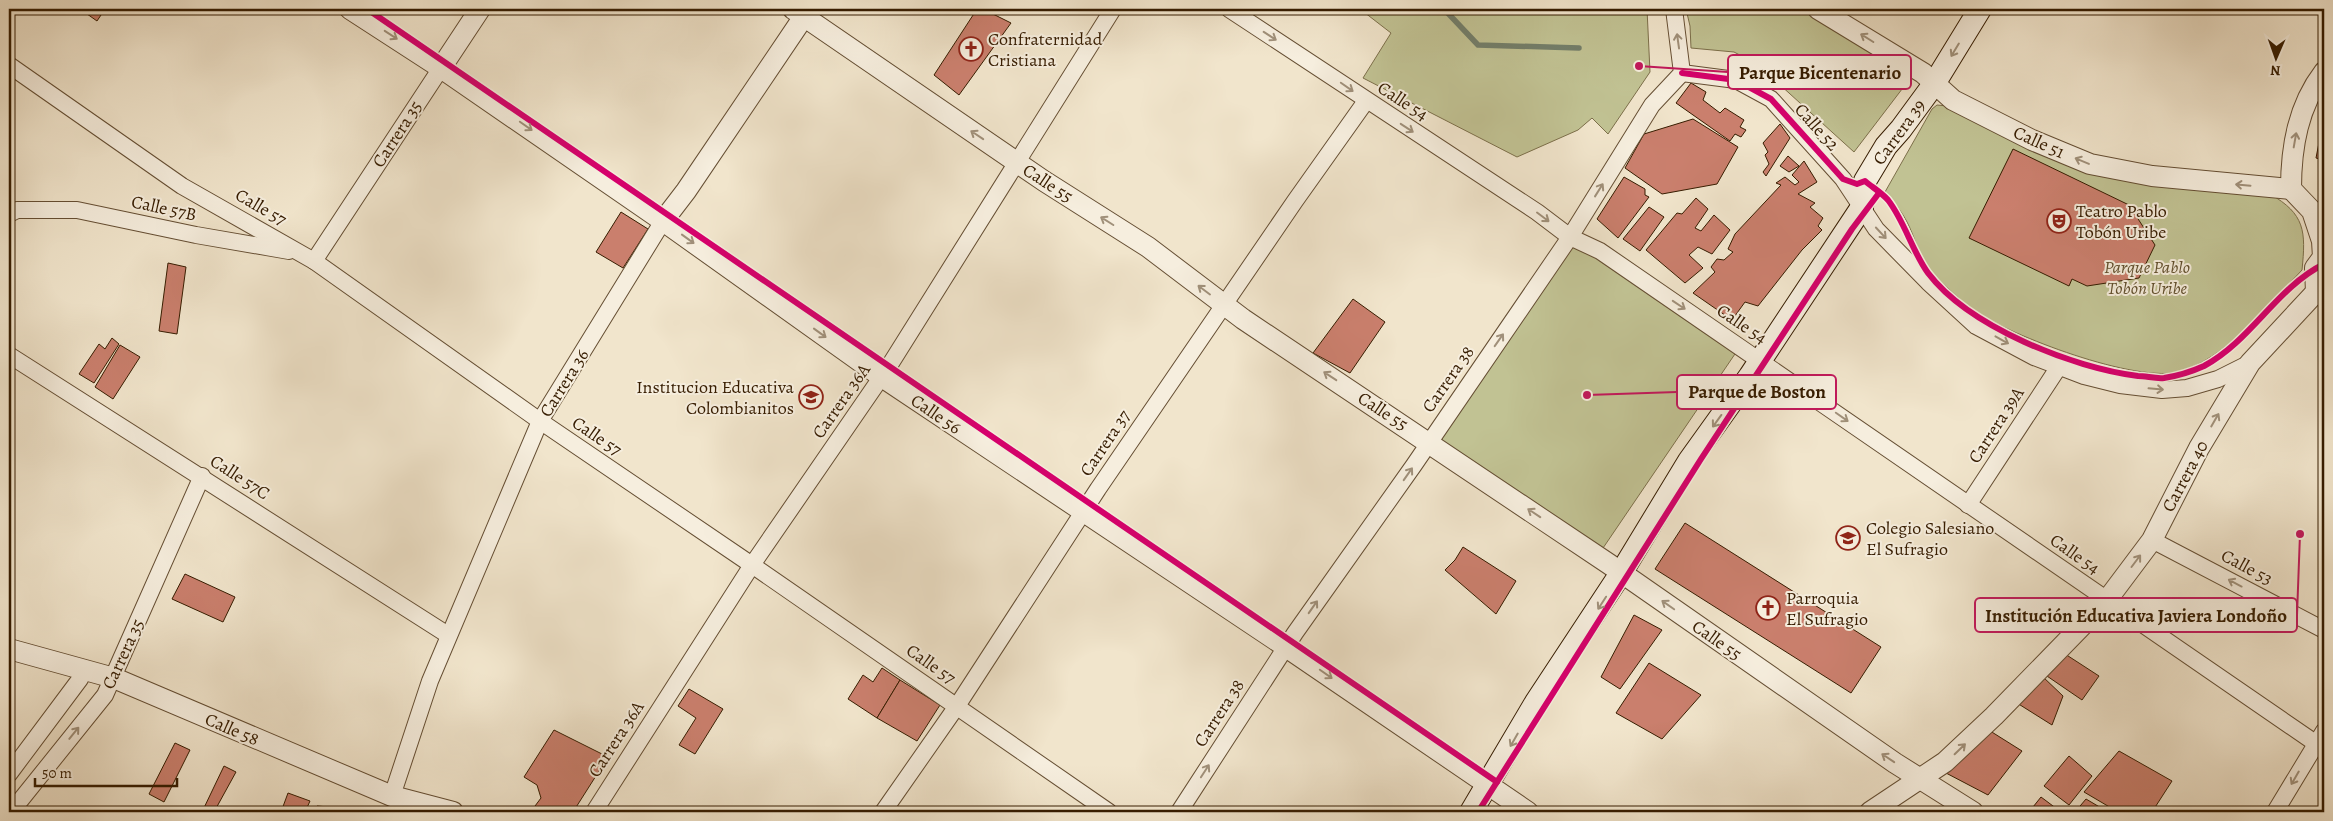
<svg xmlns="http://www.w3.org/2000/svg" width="2333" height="821" font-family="Alegreya,serif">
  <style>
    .green { fill: #c1c293; stroke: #7c6f4a }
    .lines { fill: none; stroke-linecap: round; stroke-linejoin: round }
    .stream { stroke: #737e6a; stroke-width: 5.5 }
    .building { fill: #ca7f6d; stroke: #361c00 }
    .minor-casing { stroke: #654e33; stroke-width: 18 }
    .tertiary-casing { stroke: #654e33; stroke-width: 22 }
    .secondary-casing { stroke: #361c00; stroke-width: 24 }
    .minor { stroke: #f6eede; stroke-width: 16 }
    .tertiary { stroke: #f6eede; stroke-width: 20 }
    .secondary { stroke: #f6eede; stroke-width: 22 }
    .cycleway-casing { stroke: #f6eede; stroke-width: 9 }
    .cycleway { stroke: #d6006c; stroke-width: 6 }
    .oneway { stroke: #a0907a }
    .labels { text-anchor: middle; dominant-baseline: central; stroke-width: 4; stroke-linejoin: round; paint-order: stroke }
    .poi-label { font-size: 18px; fill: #361c00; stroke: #f6eede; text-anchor: start }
    .street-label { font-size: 18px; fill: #361c00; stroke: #f6eede }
    .park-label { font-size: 18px; font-style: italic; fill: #604e2c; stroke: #f6eede }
    .leader { fill: none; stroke: #c2185b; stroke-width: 2 }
    .callout-dot { fill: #c2185b; stroke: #f6eede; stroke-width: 2 }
    .callout { fill: #f6eede; stroke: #c2185b; stroke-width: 2 }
    .callout-label { font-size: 19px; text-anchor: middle; font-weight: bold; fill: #361c00 }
  </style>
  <rect width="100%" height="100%" fill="#f1e5cc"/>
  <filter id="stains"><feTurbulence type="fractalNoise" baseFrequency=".004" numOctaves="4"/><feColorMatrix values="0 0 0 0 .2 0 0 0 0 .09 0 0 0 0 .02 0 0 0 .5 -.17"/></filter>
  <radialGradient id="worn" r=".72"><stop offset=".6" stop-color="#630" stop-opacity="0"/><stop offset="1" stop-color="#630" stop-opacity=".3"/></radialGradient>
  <g class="green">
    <path d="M1360 9H1647L1650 72 1608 134 1592 118 1578 130 1517 157 1363 78 1391 33Z"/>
    <path d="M1686 9H1802L1872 47 1912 76 1854 152 1757 64 1734 52 1691 48 1690 26Z"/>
    <path d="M1937 105 1948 106 2014 142 2270 194C2305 214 2306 231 2302 270 2268 306 2234 350 2186 370 2145 387 2018 338 1981 315 1963 303 1943 287 1929 270 1919 257 1915 237 1907 222 1902 212 1893 201 1885 192L1932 109Z"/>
    <path d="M1572 239 1737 351 1601 551 1436 439Z"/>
  </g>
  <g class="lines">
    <path class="stream" d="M1444 9 1478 45 1579 48"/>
  </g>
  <g class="building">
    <path d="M80 9H105L97 21Z"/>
    <path d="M977 9H983L1011 23 959 95 934 75Z"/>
    <path d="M1691 83 1706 92 1703 100 1720 113 1725 108 1744 120 1740 127 1746 130 1741 137 1735 134 1730 141 1676 103Z"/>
    <path d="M1693 119 1738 147 1717 184 1662 194 1625 168 1644 134Z"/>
    <path d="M2323 122H2324V160L2316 158Z"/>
    <path d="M1780 124 1790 138 1766 176 1763 172 1769 164 1765 155 1768 152 1763 143Z"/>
    <path d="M2013 149 2129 205 2155 245 2139 278 2087 286 2072 279 2069 286 1969 238Z"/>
    <path d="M1788 156 1799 166 1789 172 1780 166Z"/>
    <path d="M1804 161 1817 182 1798 194 1815 203 1810 207 1823 218 1818 226 1822 230 1802 250 1758 306 1745 302 1732 320 1693 293 1715 272 1711 267 1717 259 1724 260 1733 252 1728 249 1735 234 1781 185 1776 183 1785 177 1795 185 1799 182 1792 175Z"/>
    <path d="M1624 177 1645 189V195L1649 197 1618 238 1597 219Z"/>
    <path d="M1696 198 1708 209 1695 228 1701 231 1714 215 1730 230 1712 254 1698 247 1689 255 1703 268 1685 283 1646 250 1677 213 1682 214Z"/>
    <path d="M1649 207 1664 217 1640 251 1623 239Z"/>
    <path d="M621 212 648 229 623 268 596 252Z"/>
    <path d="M168 263 186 267 177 334 159 331Z"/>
    <path d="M1353 299 1385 322 1350 373 1313 353Z"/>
    <path d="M112 338 119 344 94 383 79 374 99 344 105 349Z"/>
    <path d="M120 345 140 357 113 399 95 387Z"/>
    <path d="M1685 523 1881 647 1851 693 1655 569Z"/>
    <path d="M1463 547 1516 581 1496 614 1445 570 1455 560Z"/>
    <path d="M185 574 235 597 223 622 172 599Z"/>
    <path d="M1634 615 1662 630 1620 689 1601 677Z"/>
    <path d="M2062 652 2099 676 2082 700 2044 674Z"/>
    <path d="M1649 663 1701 695 1662 739 1616 713Z"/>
    <path d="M882 668 900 680 877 718 848 699 863 675 873 682Z"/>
    <path d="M2042 676 2063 696 2052 725 2017 703Z"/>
    <path d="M900 680 940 705 917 741 877 718Z"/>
    <path d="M689 689 723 709 695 754 679 745 696 718 678 706Z"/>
    <path d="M1987 729 2022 751 1988 795 1946 773Z"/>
    <path d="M554 730 608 757 573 812H541L532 810 541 798 537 785 524 777Z"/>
    <path d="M175 743 190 750 164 802 149 794Z"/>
    <path d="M2119 751 2172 781 2152 812H2118L2084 792Z"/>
    <path d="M2069 756 2092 776 2069 805 2044 786Z"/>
    <path d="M224 766 236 772 214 812H202Z"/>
    <path d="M288 793 310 801 305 812H281Z"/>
    <path d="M2041 797 2061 812H2029Z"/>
    <path d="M2086 799 2108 812H2075Z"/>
    <path d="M317 806 329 807 326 812H314Z"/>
  </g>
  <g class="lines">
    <g class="minor-casing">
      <g id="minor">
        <path d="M1229 9 1537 212 1570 237 1600 251 2324 749"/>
        <path d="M9 65 182 186 314 261 540 421 752 565 1109 812"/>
        <path d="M1682 73 1736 80 1771 99 1843 179 1876 229 1928 282 1976 326 2034 357 2084 376 2120 385 2162 390 2187 388 2218 379 2250 363"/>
        <path d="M9 214 17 210H77L196 235 289 251"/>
        <path d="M314 261 441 68"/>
        <path d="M9 355 448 635"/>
        <path d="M1968 505 2058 368"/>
        <path d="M2152 540 2324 630"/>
        <path d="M9 774 80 679 85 669"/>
        <path d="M392 796 430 681 540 421 663 221"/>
        <path d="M11 812 105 695 202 476"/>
        <path d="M594 812 752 565 891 363 1113 9"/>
        <path d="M883 812 957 706 1098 489 1295 201 1366 101"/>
        <path d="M1179 812 1295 633 1414 465 1570 237 1652 105 1682 73 1674 9"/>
        <path d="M2275 812 2324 731"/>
      </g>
    </g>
    <g class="tertiary-casing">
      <g id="tertiary">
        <path d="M350 9 441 68 663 221 882 377 1286 647 1528 812"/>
        <path d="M793 9 1044 181 1148 247 1243 319 1609 564 1895 763 1973 812"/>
        <path d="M1818 9 1923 73 1953 100 2032 140 2090 164 2152 176 2291 189"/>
        <path d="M441 68 480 9"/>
        <path d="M663 221 686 191 809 9"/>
        <path d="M2316 292 2315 268 2323 257 2322 241 2312 211 2291 189C2291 147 2298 106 2324 72"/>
        <path d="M9 649 114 678 392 796 453 812"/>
        <path d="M1870 812 1945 762 1994 716 2107 600 2152 540 2199 448 2250 363 2316 292 2324 285"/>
      </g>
    </g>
    <g class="secondary-casing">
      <path id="secondary" d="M1471 812 1536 702 1621 573 1689 461 1750 376 1862 207 1865 181 1886 146 1901 129 1934 84 1980 9"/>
    </g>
    <use href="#minor" class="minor"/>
    <use href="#tertiary" class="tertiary"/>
    <use href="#secondary" class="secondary"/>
    <g class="cycleway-casing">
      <g id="cycleway">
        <path d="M367 9 1497 782"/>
        <path d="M1682 73 1736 80 1771 99 1843 179 1857 184 1865 181C1872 187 1882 193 1888 200 1905 222 1912 251 1928 273 1969 327 2073 368 2138 376 2146 376 2156 379 2164 378 2177 376 2193 371 2204 366 2252 340 2276 288 2324 264"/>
        <path d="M1478 812 1701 459 1852 229 1879 193"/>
      </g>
    </g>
    <use href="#cycleway" class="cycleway"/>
  </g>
  <defs><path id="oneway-shaft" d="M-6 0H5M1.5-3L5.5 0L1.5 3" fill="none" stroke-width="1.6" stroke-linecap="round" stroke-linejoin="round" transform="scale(1.25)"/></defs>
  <g class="oneway">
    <use href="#oneway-shaft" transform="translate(391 35) rotate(33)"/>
    <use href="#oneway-shaft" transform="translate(1270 36) rotate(33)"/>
    <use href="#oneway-shaft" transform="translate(1867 38) rotate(-148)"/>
    <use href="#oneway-shaft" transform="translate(1678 41) rotate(-98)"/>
    <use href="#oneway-shaft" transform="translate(1955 50) rotate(121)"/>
    <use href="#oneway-shaft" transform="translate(1347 87) rotate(35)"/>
    <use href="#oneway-shaft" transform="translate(526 126) rotate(35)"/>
    <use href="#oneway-shaft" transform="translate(1407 128) rotate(33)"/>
    <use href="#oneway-shaft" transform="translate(977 135) rotate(-146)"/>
    <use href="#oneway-shaft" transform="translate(2295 140) rotate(-80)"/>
    <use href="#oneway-shaft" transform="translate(2082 161) rotate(-157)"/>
    <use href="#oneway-shaft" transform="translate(2243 185) rotate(-175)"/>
    <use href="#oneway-shaft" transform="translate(1599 190) rotate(-58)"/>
    <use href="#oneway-shaft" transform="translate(1543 217) rotate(37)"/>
    <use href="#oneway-shaft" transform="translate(1107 221) rotate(-148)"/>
    <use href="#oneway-shaft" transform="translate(1881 233) rotate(47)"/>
    <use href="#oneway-shaft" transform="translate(688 239) rotate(36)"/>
    <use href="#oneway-shaft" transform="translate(1204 290) rotate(-143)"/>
    <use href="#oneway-shaft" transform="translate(1679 305) rotate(34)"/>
    <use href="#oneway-shaft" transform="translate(820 333) rotate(36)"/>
    <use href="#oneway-shaft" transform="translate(1499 340) rotate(-55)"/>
    <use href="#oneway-shaft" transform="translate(2002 340) rotate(29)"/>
    <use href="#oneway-shaft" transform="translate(1330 376) rotate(-147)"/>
    <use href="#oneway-shaft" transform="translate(2156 389) rotate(5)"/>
    <use href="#oneway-shaft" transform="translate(1842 417) rotate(35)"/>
    <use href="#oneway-shaft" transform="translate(2215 420) rotate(-60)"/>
    <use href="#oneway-shaft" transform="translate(1717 421) rotate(126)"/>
    <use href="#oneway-shaft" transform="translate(1408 474) rotate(-55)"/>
    <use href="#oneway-shaft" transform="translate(1534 513) rotate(-146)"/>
    <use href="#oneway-shaft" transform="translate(2136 561) rotate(-53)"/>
    <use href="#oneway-shaft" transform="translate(2235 583) rotate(-152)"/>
    <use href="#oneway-shaft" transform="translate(1602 603) rotate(123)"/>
    <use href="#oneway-shaft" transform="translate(1668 605) rotate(-145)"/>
    <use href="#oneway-shaft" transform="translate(1313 607) rotate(-55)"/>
    <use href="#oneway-shaft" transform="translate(1326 674) rotate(35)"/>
    <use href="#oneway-shaft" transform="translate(74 733) rotate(-51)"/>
    <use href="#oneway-shaft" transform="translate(1514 740) rotate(120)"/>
    <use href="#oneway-shaft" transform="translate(1960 749) rotate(-44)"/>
    <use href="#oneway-shaft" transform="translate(1888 758) rotate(-146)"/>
    <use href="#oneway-shaft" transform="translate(1205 771) rotate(-57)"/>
    <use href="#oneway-shaft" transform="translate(2295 778) rotate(120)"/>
  </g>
  <defs>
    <g id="church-ring" transform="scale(1.25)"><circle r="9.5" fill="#f6eede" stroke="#8f2418" stroke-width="1.5"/><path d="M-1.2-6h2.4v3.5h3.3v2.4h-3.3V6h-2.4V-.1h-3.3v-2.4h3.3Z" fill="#8f2418"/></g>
    <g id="theatre-ring" transform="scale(1.25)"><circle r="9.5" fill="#f6eede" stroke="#8f2418" stroke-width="1.5"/><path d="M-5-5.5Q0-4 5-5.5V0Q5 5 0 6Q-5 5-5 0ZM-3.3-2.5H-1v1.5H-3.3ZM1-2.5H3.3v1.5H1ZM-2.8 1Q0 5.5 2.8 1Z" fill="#8f2418"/></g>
    <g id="school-ring" transform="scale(1.25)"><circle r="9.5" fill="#f6eede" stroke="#8f2418" stroke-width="1.5"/><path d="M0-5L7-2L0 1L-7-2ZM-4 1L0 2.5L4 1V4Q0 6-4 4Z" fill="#8f2418"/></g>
    <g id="university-ring" transform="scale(1.25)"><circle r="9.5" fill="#f6eede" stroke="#8f2418" stroke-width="1.5"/><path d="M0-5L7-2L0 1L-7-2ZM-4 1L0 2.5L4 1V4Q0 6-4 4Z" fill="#8f2418"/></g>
  </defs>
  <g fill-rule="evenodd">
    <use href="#church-ring" x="971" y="49"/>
    <use href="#theatre-ring" x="2059" y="221"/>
    <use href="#school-ring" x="811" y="397"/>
    <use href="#university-ring" x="1848" y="538"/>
    <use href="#church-ring" x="1768" y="608"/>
  </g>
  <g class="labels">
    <g class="poi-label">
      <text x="988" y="39">Confraternidad<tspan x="988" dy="21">Cristiana</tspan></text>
      <text x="2076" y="211">Teatro Pablo<tspan x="2076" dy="21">Tobón Uribe</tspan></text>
      <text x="794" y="387" text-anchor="end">Institucion Educativa<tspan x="794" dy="21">Colombianitos</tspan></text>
      <text x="1866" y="528">Colegio Salesiano<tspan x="1866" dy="21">El Sufragio</tspan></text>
      <text x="1786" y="598">Parroquia<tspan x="1786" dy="21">El Sufragio</tspan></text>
    </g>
    <g class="street-label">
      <text transform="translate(1403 101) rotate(33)">Calle 54</text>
      <text transform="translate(1817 127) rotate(48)">Calle 52</text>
      <text transform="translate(1899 132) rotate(-54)">Carrera 39</text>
      <text transform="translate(397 134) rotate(-57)">Carrera 35</text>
      <text transform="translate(2039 142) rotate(24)">Calle 51</text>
      <text transform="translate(1048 183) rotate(33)">Calle 55</text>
      <text transform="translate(261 207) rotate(30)">Calle 57</text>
      <text transform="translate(164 208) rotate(12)">Calle 57B</text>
      <text transform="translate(1742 324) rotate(34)">Calle 54</text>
      <text transform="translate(1448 379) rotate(-55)">Carrera 38</text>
      <text transform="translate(564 383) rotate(-58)">Carrera 36</text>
      <text transform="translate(841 401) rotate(-55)">Carrera 36A</text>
      <text transform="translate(1383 411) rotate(33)">Calle 55</text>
      <text transform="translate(936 414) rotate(34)">Calle 56</text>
      <text transform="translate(1996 425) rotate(-57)">Carrera 39A</text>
      <text transform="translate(597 436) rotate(34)">Calle 57</text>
      <text transform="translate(1105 443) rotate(-56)">Carrera 37</text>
      <text transform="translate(2185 476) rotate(-62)">Carrera 40</text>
      <text transform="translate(240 477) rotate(33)">Calle 57C</text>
      <text transform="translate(2075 554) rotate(35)">Calle 54</text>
      <text transform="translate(2247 567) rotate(28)">Calle 53</text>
      <text transform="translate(1717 640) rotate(35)">Calle 55</text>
      <text transform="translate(123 654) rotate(-65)">Carrera 35</text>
      <text transform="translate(931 664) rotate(35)">Calle 57</text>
      <text transform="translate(1219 713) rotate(-57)">Carrera 38</text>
      <text transform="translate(232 729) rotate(23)">Calle 58</text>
      <text transform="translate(616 739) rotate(-57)">Carrera 36A</text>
    </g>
    <g class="park-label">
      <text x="2147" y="267">Parque Pablo<tspan x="2147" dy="21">Tobón Uribe</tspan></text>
    </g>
  </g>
  <path class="leader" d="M1639 66L1728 72M1587 395L1677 392M2300 534L2297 615"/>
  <g class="callout-dot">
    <circle cx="1639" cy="66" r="5"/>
    <circle cx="1587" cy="395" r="5"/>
    <circle cx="2300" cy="534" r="5"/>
  </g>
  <g class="callout">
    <rect x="1728" y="55" width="183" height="34" rx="5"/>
    <rect x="1677" y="375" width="159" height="34" rx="5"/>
    <rect x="1975" y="598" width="322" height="34" rx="5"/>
  </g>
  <g class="callout-label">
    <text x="1820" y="79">Parque Bicentenario</text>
    <text x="1757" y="398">Parque de Boston</text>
    <text x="2136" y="622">Institución Educativa Javiera Londoño</text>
  </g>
  <rect width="2333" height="821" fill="none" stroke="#f1e5cc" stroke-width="30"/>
  <rect x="10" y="10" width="2313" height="801" fill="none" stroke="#361c00" stroke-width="2.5"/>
  <rect x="15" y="15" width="2303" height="791" fill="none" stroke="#361c00"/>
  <g transform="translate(2276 58) rotate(182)" stroke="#f6eede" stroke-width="4" paint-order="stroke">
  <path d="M0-4L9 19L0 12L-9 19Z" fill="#361c00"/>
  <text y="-8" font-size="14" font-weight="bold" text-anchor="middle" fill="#361c00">N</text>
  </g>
  <path d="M35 778v8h142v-8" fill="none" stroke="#361c00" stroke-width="2.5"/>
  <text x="42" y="778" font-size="15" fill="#361c00" stroke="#f6eede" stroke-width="4" paint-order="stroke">50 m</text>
  <rect width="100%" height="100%" filter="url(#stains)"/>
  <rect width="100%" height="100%" fill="url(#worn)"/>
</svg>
